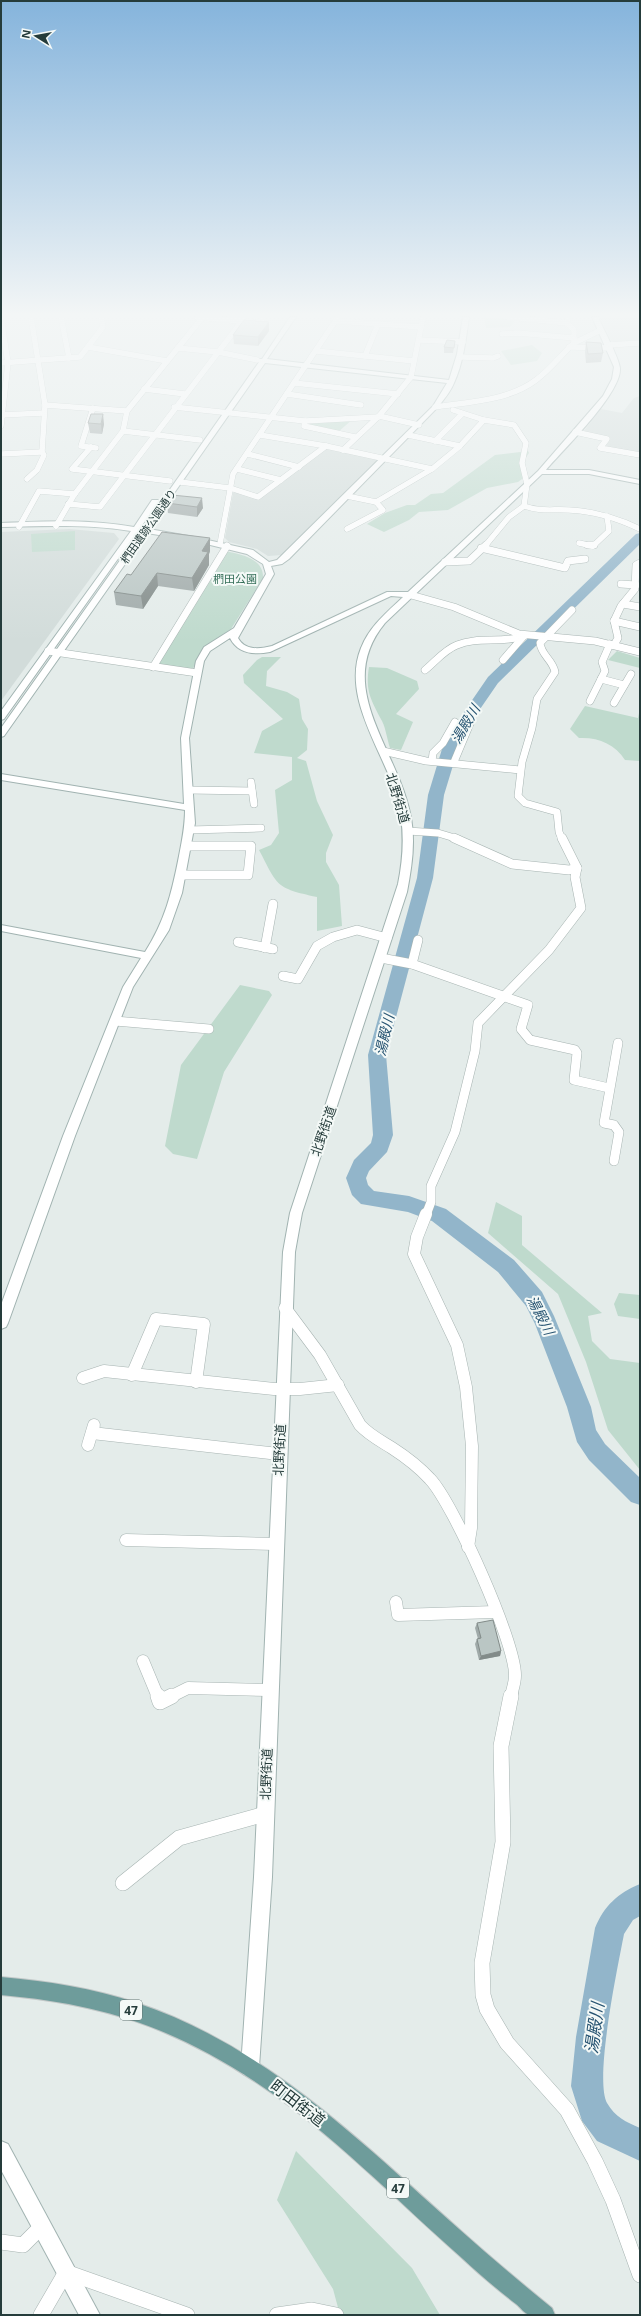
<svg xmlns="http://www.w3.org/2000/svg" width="641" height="2316" font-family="'Open Sans','Noto Sans JP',sans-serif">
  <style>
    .built { fill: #d2dcda }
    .green { fill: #bfdacd }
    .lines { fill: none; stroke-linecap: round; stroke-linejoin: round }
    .river { fill: #92b5ca; fill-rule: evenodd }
    .street-far4-casing { stroke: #a7b4b2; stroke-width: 6 }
    .street-far3-casing { stroke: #a7b4b2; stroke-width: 8 }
    .street-far2-casing { stroke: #a7b4b2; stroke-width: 10 }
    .street-far1-casing { stroke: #a7b4b2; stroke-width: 13 }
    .street-casing { stroke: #a7b4b2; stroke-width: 16 }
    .secondary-casing { stroke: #a1b3b1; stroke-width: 2 }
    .primary-casing { stroke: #c2c8c8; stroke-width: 2 }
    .street-far4 { stroke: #fff; stroke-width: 5.5 }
    .street-far3 { stroke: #fff; stroke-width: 7 }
    .street-far2 { stroke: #fff; stroke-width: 9 }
    .street-far1 { stroke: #fff; stroke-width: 12 }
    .street { stroke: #fff; stroke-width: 15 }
    .secondary { fill: #fff; fill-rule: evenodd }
    .primary { fill: #6e9c9b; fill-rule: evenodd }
    .wall { fill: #a0aaa9 }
    .shaded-wall { fill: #828b89 }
    .building { fill: #bac6c4; stroke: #828b89 }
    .labels { text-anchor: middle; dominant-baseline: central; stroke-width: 4; stroke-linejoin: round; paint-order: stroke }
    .far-street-label { font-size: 11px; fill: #253c3b; stroke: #f4f9f7 }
    .far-park-label { font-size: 11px; fill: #346e58; stroke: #f4f9f7 }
    .shield { fill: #f4f9f7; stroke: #637573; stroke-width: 1 }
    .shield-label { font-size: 12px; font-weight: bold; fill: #253c3b }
    .street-label { font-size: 13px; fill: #253c3b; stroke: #f4f9f7 }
    .water-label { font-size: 14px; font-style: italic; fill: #265371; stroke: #f4f9f7 }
    .near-street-label { font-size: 16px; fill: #253c3b; stroke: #f4f9f7 }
    .near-water-label { font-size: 17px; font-style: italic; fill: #265371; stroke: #f4f9f7 }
  </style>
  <rect width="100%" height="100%" fill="#e4ecea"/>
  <g class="built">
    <path d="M600 317H640V342L618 343 611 341Z"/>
    <path d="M640 396V454L604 448 609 439 583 432 601 409 622 413 634 398Z"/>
    <path d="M326 449 375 459 377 461 282 555 268 556 257 549 229 542 225 538 233 493 236 492 259 499Z"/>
    <path d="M69 529 114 533 119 539 1 701V532Z"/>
  </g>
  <g class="green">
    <path d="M484 317 515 320 510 327 486 328Z"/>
    <path d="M532 345 542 353 537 361 511 365 501 351Z"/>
    <path d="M353 419 338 432 307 426V422Z"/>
    <path d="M528 451 529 453 522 463 526 476 518 482 487 488 448 510 419 512 409 520 384 532 367 524 385 513 407 505H415L431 494 443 493 495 455Z"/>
    <path d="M75 531V550L32 552 31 534Z"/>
    <path d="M224 551C240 554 264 558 263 578L231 629 204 647 193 668 187 670 154 665Z"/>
    <path d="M617 651 640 658V668L608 660Z"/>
    <path d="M262 657H281L267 671 266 686 287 692 299 699 302 719 308 729 307 750 297 758 306 761 317 801 333 835 326 853V862L339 885 342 926 317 931V897C275 888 278 886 259 850L271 845 279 833 275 790 292 780V757L254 753 262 731 283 719 244 683 243 675 257 660Z"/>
    <path d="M369 667 387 668 417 681 419 689 396 714 413 722 401 750 390 748C387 739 386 729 382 721 371 700 365 691 369 667Z"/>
    <path d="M585 706 638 718 640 708V761L625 760C615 744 598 737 579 738L570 729Z"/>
    <path d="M240 985 269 991 272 995 224 1072 197 1159 173 1154 165 1146 181 1065Z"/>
    <path d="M496 1202 522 1216V1245L602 1313 588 1316 592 1341 610 1359 640 1363V1470L608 1430 586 1362 558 1294 488 1233Z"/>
    <path d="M619 1293 640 1295V1319L618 1316 614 1304Z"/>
    <path d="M296 2151 412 2268 440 2315H340L333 2289 277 2200Z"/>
  </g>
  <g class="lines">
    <g class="river">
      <path d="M640 533V544L498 683 467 728 458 749 444 795 433 878 386 1055 393 1135 387 1152 369 1171 366 1178 368 1185 374 1191 409 1196 446 1209 514 1260 542 1292 554 1316 591 1407 596 1430 605 1444 640 1478V1505L631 1502 589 1460 577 1442 567 1407 535 1324 526 1306 498 1272 432 1221 408 1212 361 1204 352 1195 346 1178 354 1160 371 1143 373 1135 368 1055 417 878 428 795 442 749 453 728 488 677 636 534Z"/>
      <path d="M640 1884V1916L633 1920 624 1934C618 1966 594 2078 607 2103 615 2117 626 2122 640 2128V2161L597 2141 582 2121 571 2086 576 2037 595 1928C604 1906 618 1893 640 1884Z"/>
    </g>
    <g class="street-far4-casing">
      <g id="street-far4">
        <path d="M1 317 8 363 1 426"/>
        <path d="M61 317 69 358"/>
        <path d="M197 317 262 323V317"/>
        <path d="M508 317 567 323"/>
        <path d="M336 321 421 327"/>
        <path d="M502 334 518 333 574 338"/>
        <path d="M419 340 463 342"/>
        <path d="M574 343 601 330"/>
        <path d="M609 345 640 343"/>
        <path d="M88 347 167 361"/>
        <path d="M569 347 610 348"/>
        <path d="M178 348 218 352 257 360"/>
        <path d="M316 351 414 361"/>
        <path d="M365 356 378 324"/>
        <path d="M461 357 493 358 498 356"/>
        <path d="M1 363 80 357 103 327 101 317"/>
        <path d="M294 383 398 394"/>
        <path d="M144 389 185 394"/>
        <path d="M287 394 361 405"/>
        <path d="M45 405 127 411"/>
        <path d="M174 407 305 421 378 417"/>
        <path d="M435 407C469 402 508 401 536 380 550 370 561 355 574 343V330L567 323 568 317"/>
        <path d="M93 408 81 446 96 448"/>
        <path d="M1 415 44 413"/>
        <path d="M379 416 419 425"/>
        <path d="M484 420 514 425 526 443 522 463 527 484 524 506C541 512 552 509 569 510 595 511 617 518 640 529"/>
        <path d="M305 421 304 426 355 437"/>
        <path d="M123 431 200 440"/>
        <path d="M575 432 607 439 600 448 640 455"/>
        <path d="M260 435 326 446 432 469"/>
        <path d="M408 435 460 446"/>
        <path d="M435 441 462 414"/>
        <path d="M91 447 72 469 170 481"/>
        <path d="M343 450 379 416 411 377 423 317"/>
        <path d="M1 454 42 452"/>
        <path d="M248 454 299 467"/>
        <path d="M237 469 281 480"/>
        <path d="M27 479 37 470 44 455 42 452 45 405 31 317"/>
        <path d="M180 482 230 488 258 497 326 446"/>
        <path d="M347 496 376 502"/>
        <path d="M68 504 100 507 242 321V317"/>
        <path d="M56 526 74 495 123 431 127 411 202 318"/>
        <path d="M19 527 39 491 75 494"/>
        <path d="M347 529 383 510 376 502 432 469 460 446 484 420 453 410"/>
        <path d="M579 543 592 546"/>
        <path d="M220 544 233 474 338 317"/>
        <path d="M485 546 509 517 524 506"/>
        <path d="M593 546 609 531 607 516"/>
      </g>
    </g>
    <g class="street-far3-casing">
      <g id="street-far3">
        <path d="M588 545H594"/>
        <path d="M481 548 565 568 568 561 585 559"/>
        <path d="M445 562 469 561 486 545"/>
        <path d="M640 563 636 565 635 589 621 606 614 621 640 627"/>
        <path d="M621 584 636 585"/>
        <path d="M411 595 454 607 519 634 595 641 640 652"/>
        <path d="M623 604 640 607"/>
        <path d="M614 621 618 638 614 645"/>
        <path d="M48 651 197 673"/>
        <path d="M503 660 523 637"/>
        <path d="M153 667 227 546"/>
        <path d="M425 670C435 662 444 650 457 645 478 636 502 644 524 636"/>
        <path d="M601 679 624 685"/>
        <path d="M590 701 605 671 602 662 610 644"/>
        <path d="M614 703 631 674"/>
        <path d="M383 751 426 761 520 770"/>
        <path d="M432 761 433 753 443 743 455 722"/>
        <path d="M454 762 472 719"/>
        <path d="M251 782 254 804"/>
        <path d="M188 790 252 791"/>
        <path d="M189 830 261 828"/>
        <path d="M408 831 438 833 458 839"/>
        <path d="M562 839 559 832 557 812 525 803 518 796 522 762 532 728 537 699 555 672C553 660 541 655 540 643L572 610"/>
      </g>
    </g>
    <g class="street-far2-casing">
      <g id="street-far2">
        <path d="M454 838 512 864 569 870 577 868"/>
        <path d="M181 875H248L251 846H186"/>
        <path d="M238 942 273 949"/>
        <path d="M265 948 273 904"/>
        <path d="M381 958 412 964 528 1005 521 1029 530 1040 575 1050 577 1053 574 1080 609 1088"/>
        <path d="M412 964 418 940"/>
        <path d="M283 976 298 979 317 946 333 937 357 930 387 938"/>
        <path d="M115 1021 209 1029"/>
        <path d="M614 1161 619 1132 614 1125 604 1123 618 1043"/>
        <path d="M426 1215 431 1202V1186L455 1132 475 1051 478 1023 549 950 581 908 575 877 577 868 562 838"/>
      </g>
    </g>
    <g class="street-far1-casing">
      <g id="street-far1">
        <path d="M426 1214 417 1237 414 1254 457 1345 466 1387 472 1446 471 1528 468 1547"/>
        <path d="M285 1308 320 1355 360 1425C369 1435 381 1441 392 1448 406 1457 419 1467 430 1479 453 1503 516 1643 515 1676 515 1683 512 1690 511 1697"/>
        <path d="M132 1375 156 1319 204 1324 196 1382"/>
        <path d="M83 1378 104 1371 274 1389H300L338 1385"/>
        <path d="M92 1433 279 1454"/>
        <path d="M88 1445 94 1425"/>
        <path d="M126 1540 275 1544"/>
        <path d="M396 1602 398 1615 495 1612"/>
        <path d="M143 1661 158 1697"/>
        <path d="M170 1697 188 1688 269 1690"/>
      </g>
    </g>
    <g class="street-casing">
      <g id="street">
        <path d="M158 1696 160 1702 172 1696"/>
        <path d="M511 1696 501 1746 503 1842 482 1963 483 1995 487 2009 507 2043 567 2110 595 2161 613 2200 640 2275"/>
        <path d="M123 1883 179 1838 265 1814"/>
        <path d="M1 2242 23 2245 42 2226"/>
        <path d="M41 2315 66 2272 187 2315"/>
        <path d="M277 2315 312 2310 336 2315"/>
      </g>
    </g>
    <g class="secondary-casing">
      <g id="secondary">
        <path d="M290 317H296L267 359 449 380 457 354 463 317H469C466 339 463 364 454 383 451 391 443 401 437 408L289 559 282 564 271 566 274 574 238 638C245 651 260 649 272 646L387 592H408L538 471 603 396 612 379 614 367 592 317H598C603 328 619 358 620 368 622 393 563 450 546 470H589L640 480V484L589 474H542L385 623C333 686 396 747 410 813 416 840 412 866 407 892L302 1213 295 1252 272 1877 259 2067 257 2074 250 2076 243 2074 241 2067 254 1877 283 1252 290 1213 398 884C404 854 405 827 397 797 383 751 341 697 361 648 369 627 387 612 403 597L391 596 270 652C254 655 238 654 230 638L210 651 204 661 189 738 195 823 182 893 169 930 133 987 75 1136 8 1323 6 1327 1 1329V1305L63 1136 123 987 141 958 1 931V925L145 952C165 921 172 892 179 856 182 841 185 826 185 810L1 780V774L184 804 181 738 196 661 204 647 234 628 266 574 263 564 247 554 194 541 147 533 4 736 1 737V728L140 532H137L4 719 1 720V711L131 531C88 524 44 526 1 527V523C45 521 90 519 134 527L152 500H158L159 502 140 528H143L259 362 256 361V359H262ZM265 363 447 383 433 406 277 560 269 562 253 550 194 537 149 529Z"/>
        <path d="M1 2141 8 2144 100 2315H79L1 2170Z"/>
      </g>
    </g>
    <g class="primary-casing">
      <path id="primary" d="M1 1977C47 1981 93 1988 137 2003 264 2045 361 2142 459 2229 489 2256 520 2282 552 2308L555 2315C548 2315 536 2316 529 2315 524 2313 520 2307 516 2304 498 2290 480 2275 463 2259 396 2200 332 2133 257 2083 173 2027 102 2004 1 1995Z"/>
    </g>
    <use href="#street-far4" class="street-far4"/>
    <use href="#street-far3" class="street-far3"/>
    <use href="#street-far2" class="street-far2"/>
    <use href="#street-far1" class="street-far1"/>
    <use href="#street" class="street"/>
    <use href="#secondary" class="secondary"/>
    <use href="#primary" class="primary"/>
  </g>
  <g class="wall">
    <path d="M269 322V331L258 346 234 344 233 335Z"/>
    <path d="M455 341 453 353H444V347Z"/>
    <path d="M586 342 603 353 601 362 586 363 585 352Z"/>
    <path d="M88 423 104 424 102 434 90 433Z"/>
    <path d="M172 495 203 508 197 517 168 513 167 503Z"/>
    <path d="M210 538V551L209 554V565L194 591 158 586 143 609 116 605 114 592 131 575Z"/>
    <path d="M477 1623 501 1651 500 1656 479 1660 475 1644 477 1639H478L475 1628Z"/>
  </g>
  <g class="shaded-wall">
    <path d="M269 322V331L258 346V337Z"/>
    <path d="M103 414 104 424 102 434 101 424Z"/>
    <path d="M202 498 203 508 197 517V507Z"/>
    <path d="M210 538V551L209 554V565L194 591 192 578 202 551Z"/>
    <path d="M157 573 158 586 143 609 141 596Z"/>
    <path d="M501 1651 500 1656 479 1660 481 1656Z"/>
  </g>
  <g class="building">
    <path d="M244 320 269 322 258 337 233 335Z"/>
    <path d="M447 340 455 341 454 348 444 347Z"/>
    <path d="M586 342 601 343 603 353 588 354Z"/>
    <path d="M91 414H103L101 424 88 423Z"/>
    <path d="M172 495 202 498 197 507 167 503Z"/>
    <path d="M162 532 210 538 202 551 208 552 192 578 157 573 141 596 114 592 127 574 131 575Z"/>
    <path d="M493 1620 501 1651 481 1656 477 1639 481 1638 477 1623Z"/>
  </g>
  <linearGradient id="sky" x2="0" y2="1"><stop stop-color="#85b4dc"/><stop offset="0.49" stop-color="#f3f6f6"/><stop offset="1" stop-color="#f3f6f6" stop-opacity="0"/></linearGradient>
  <rect width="641" height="642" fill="url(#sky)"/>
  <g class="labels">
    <g class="far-street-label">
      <text transform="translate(148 526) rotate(-55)">椚田遺跡公園通り</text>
    </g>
    <g class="far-park-label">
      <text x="235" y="578">椚田公園</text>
    </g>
    <g class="shield">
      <rect x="120" y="2000" width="22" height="20" rx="3"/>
      <rect x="387" y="2178" width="22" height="20" rx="3"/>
    </g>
    <g class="shield-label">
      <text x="131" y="2010">47</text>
      <text x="398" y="2188">47</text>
    </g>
    <g class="street-label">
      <text transform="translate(398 798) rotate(73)">北野街道</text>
      <text transform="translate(323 1131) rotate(-71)">北野街道</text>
      <text transform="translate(279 1450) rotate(-87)">北野街道</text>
      <text transform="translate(266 1774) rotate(-88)">北野街道</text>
    </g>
    <g class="water-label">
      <text transform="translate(465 724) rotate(-59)">湯殿川</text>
      <text transform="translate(384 1035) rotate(-77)">湯殿川</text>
      <text transform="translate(541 1315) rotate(63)">湯殿川</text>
    </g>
    <g class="near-street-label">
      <text transform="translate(298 2103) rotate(38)">町田街道</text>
    </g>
    <g class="near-water-label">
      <text transform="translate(594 2028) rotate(-82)">湯殿川</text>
    </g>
  </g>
  <rect width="641" height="2316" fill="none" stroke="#253c3b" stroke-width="4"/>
  <g transform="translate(36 36) rotate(281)" stroke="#f4f9f7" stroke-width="3" paint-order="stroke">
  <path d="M0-3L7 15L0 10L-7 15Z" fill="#253c3b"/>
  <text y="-6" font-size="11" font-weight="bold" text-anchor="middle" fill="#253c3b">N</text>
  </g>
</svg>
